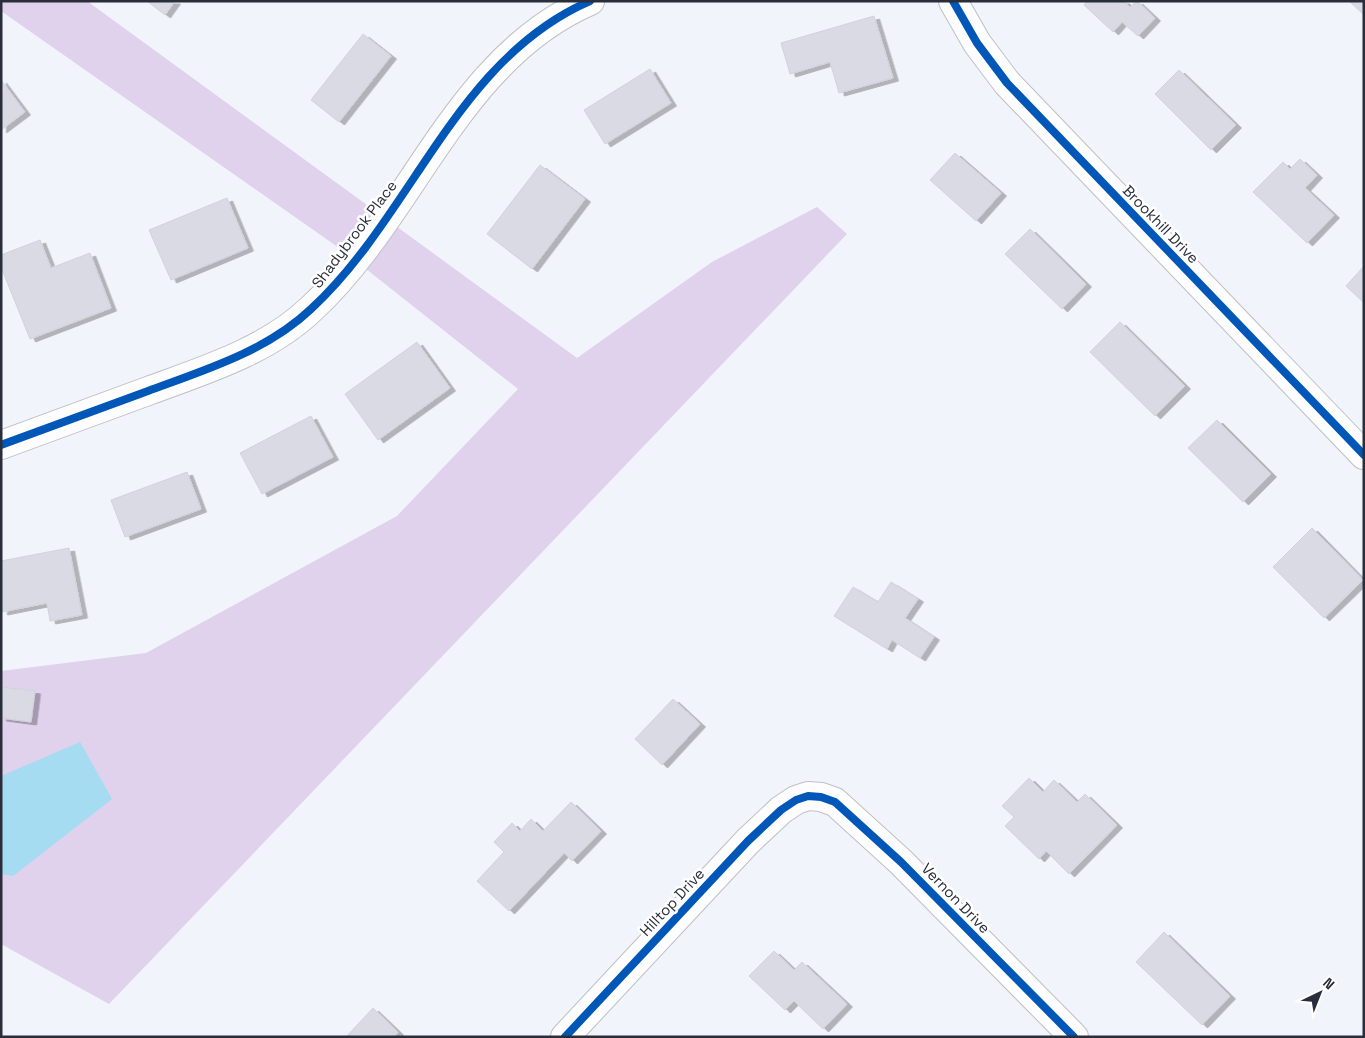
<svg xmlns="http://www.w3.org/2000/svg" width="1365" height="1038" font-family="'Space Grotesk',sans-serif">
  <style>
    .green { fill: #e0d1ed }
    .water { fill: #a5dcf1 }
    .building { fill: #d9dae3; stroke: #d2d2dc; filter: url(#shadow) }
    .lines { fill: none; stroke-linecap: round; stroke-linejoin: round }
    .minor-casing { stroke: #bcc0c8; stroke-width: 30 }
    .minor { stroke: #fdfdfe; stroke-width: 28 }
    .cycleway-casing { stroke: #fff; stroke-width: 11 }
    .cycleway { stroke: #0057b8; stroke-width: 8 }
    .labels { text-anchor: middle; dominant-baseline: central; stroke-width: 5; stroke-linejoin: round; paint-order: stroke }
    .street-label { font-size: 15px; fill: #2a2e3b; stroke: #fff }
  </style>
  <defs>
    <filter id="shadow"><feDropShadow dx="5.5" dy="3" stdDeviation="0" flood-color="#0004"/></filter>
  </defs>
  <rect width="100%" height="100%" fill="#f1f4fb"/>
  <path class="green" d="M1 1H87L577 358 712 262 817 207 847 234 109 1004 1 944V671L146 653 397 516 518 389 342 250 1 11Z"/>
  <path class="water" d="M80 742 112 799 13 876 1 874V776Z"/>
  <g class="building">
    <path d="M147 1H175L165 15Z"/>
    <path d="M1087 1H1124L1130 7 1137 1 1155 18 1138 36 1122 22 1113 32 1084 5Z"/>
    <path d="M1349 1H1364V15Z"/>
    <path d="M874 16 893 78 839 93 830 62 790 74 781 43Z"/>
    <path d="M363 34 391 56 339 122 311 100Z"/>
    <path d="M650 69 671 103 605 144 584 110Z"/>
    <path d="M1179 70 1236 125 1211 150 1155 94Z"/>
    <path d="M1 80 25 112 1 130Z"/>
    <path d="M955 153 1001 193 976 221 930 180Z"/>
    <path d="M1300 159 1317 175 1305 188 1334 215 1307 243 1253 192 1283 162 1290 169Z"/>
    <path d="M540 165 585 199 532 269 487 234Z"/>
    <path d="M227 198 248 248 171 280 149 230Z"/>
    <path d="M1030 229 1086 284 1062 309 1005 254Z"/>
    <path d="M40 240 51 268 90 253 111 308 30 339 1 267V255Z"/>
    <path d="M1364 266V303L1346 286Z"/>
    <path d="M1120 322 1185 386 1155 416 1090 352Z"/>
    <path d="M417 342 450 388 378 440 345 394Z"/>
    <path d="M311 416 333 457 262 494 240 453Z"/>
    <path d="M1217 420 1271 474 1243 502 1188 448Z"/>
    <path d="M187 472 201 509 125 537 111 500Z"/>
    <path d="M1312 528 1363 580 1324 618 1273 567Z"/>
    <path d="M69 548 82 615 50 621 47 603 2 612 1 561Z"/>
    <path d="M891 582 918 599 905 618 934 637 920 658 892 640 887 649 834 616 853 587 878 602Z"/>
    <path d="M2 687 35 691 31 722 1 718Z"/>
    <path d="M673 699 700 724 662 765 635 739Z"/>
    <path d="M1029 778 1043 792 1054 780 1077 802 1085 794 1117 825 1069 874 1046 851 1039 859 1005 826 1014 817 1002 806Z"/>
    <path d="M571 802 601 831 572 861 564 853 509 911 477 881 504 852 494 842 512 823 520 831 531 819 543 831Z"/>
    <path d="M1164 932 1230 996 1202 1025 1136 962Z"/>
    <path d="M774 951 794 970 802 962 847 1004 823 1029 794 1001 785 1010 749 976Z"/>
    <path d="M373 1008 398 1032 394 1037H346Z"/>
  </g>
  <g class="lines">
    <g class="minor-casing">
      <g id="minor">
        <path d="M953 1 977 43 1007 83 1364 455"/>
        <path d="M1 445C50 427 99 409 148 391 205 370 267 351 311 309 413 215 456 59 590 1"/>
        <path d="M565 1037 748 841 781 810 796 800 808 796 821 797 835 802 901 862 1074 1037"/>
      </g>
    </g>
    <use href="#minor" class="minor"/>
    <g class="cycleway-casing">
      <g id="cycleway">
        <path d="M953 1 977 43 1007 83 1364 455"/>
        <path d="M1 445C50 427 99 409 148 391 205 370 267 351 311 309 413 215 456 59 590 1"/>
        <path d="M565 1037 748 841 781 810 796 800 808 796 821 797 835 802 901 862 1074 1037"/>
      </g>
    </g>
    <use href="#cycleway" class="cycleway"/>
  </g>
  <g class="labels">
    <g class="street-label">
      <text transform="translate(1161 224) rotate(46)">Brookhill Drive</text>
      <text transform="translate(354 234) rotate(-53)">Shadybrook Place</text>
      <text transform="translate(956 898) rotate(46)">Vernon Drive</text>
      <text transform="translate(672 902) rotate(-47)">Hilltop Drive</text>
    </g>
  </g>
  <rect width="1365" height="1038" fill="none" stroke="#2a2e3b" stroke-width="5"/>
  <g transform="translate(1320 993) rotate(43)" stroke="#ffffff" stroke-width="4" paint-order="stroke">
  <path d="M0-4L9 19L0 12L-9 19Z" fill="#2a2e3b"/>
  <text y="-8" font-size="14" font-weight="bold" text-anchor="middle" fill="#2a2e3b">N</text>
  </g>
</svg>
